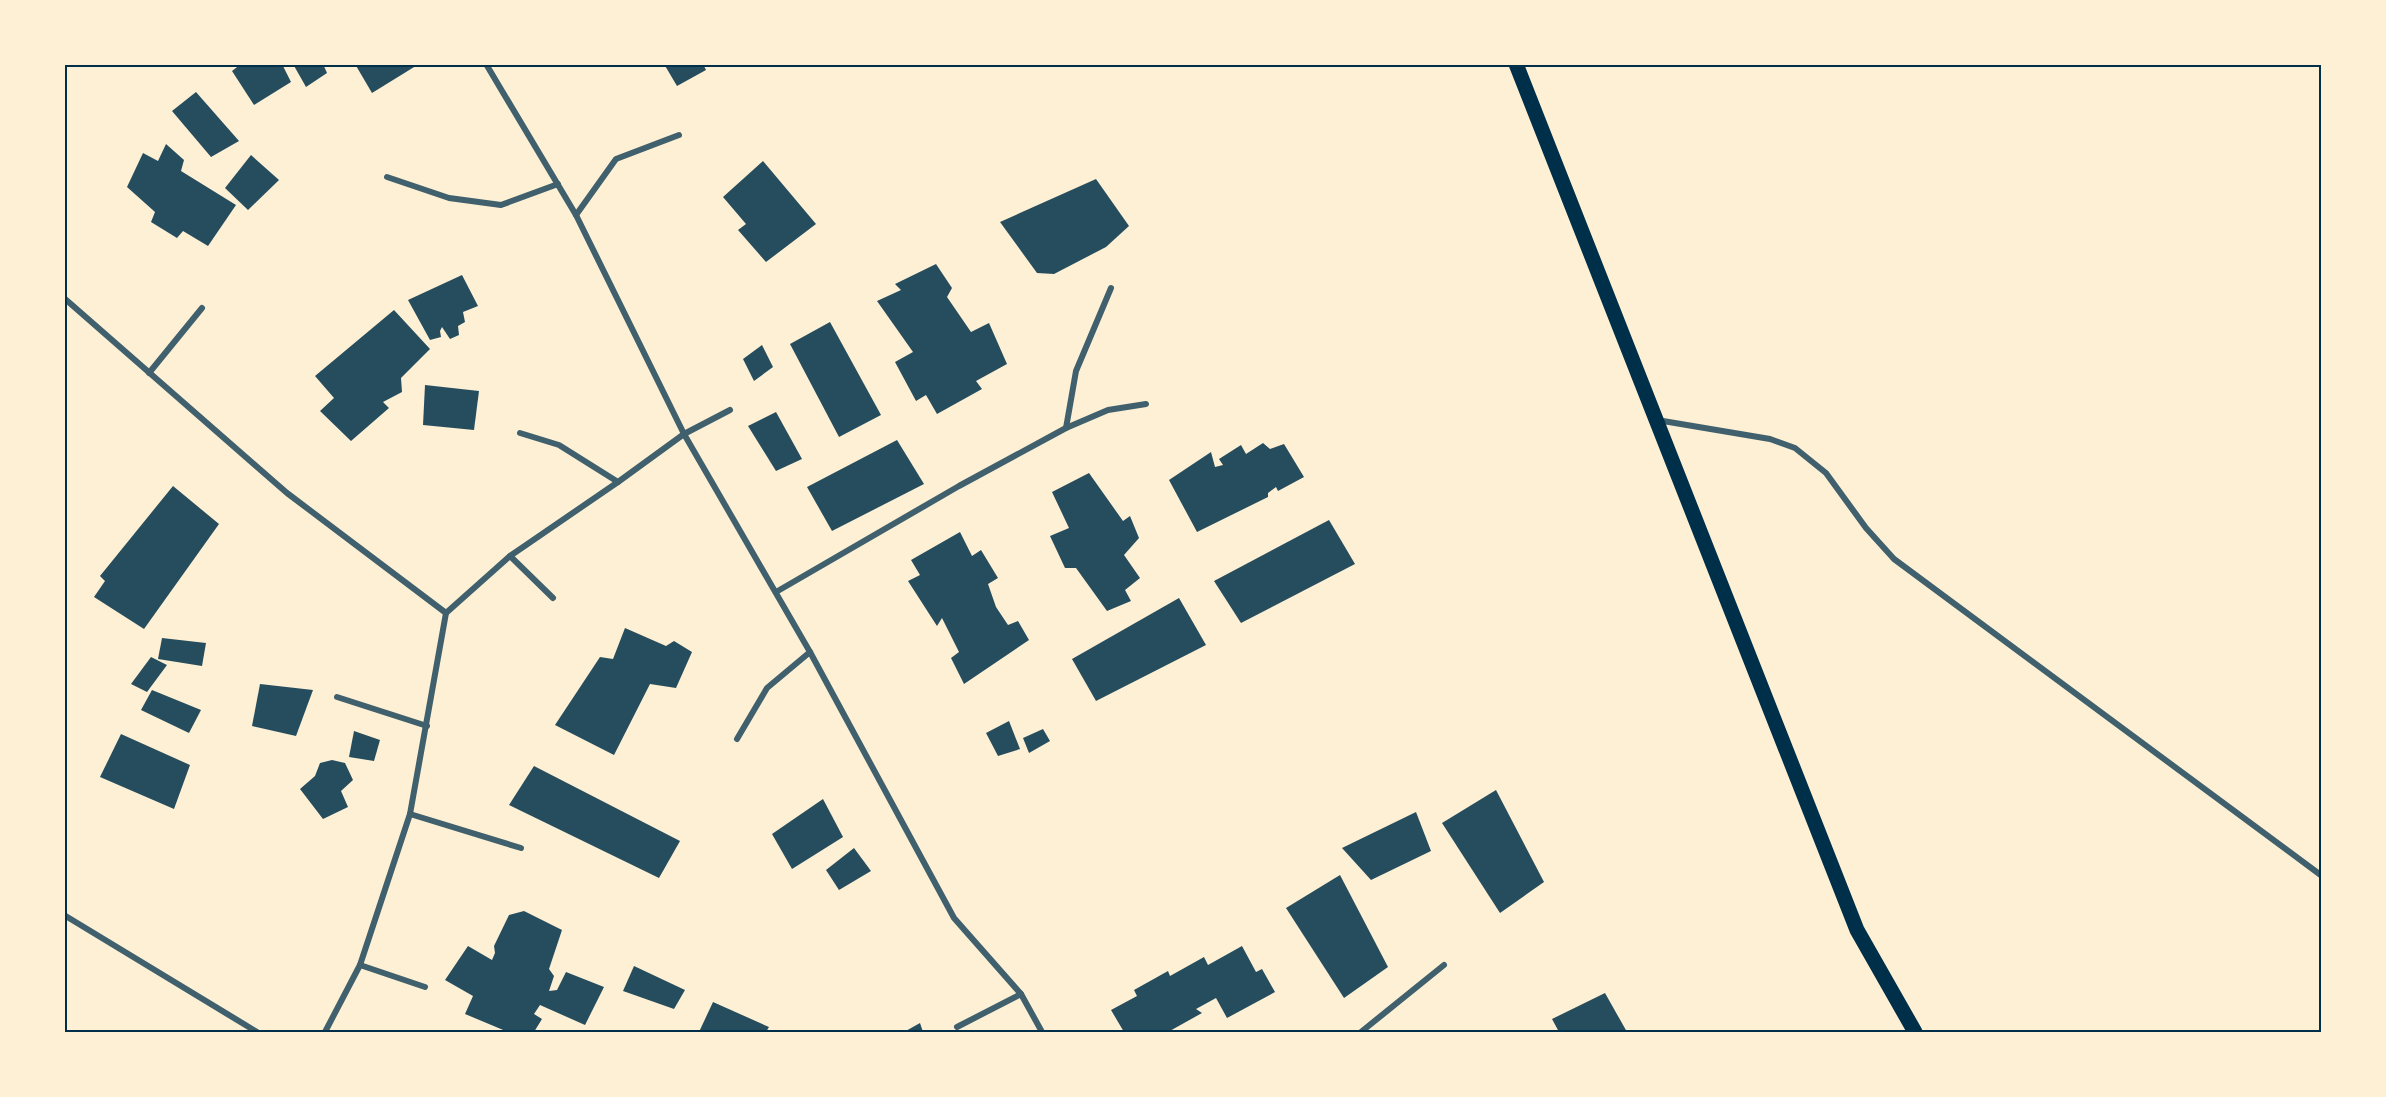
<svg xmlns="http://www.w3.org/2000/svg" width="2386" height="1097" font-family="'Exo 2',sans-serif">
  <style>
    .building { fill: #264d5e }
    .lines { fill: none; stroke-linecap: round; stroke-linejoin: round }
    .minor { stroke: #3f606c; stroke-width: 6 }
    .primary { stroke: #003049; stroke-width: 15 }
    .neatline { fill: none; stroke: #003049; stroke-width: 2 }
  </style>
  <rect width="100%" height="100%" fill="#fdf0d5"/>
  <g class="building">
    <path d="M241 64H282L291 82 254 105 232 71Z"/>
    <path d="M293 64H323L327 73 306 87Z"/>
    <path d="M355 64H419L372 93Z"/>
    <path d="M664 64H703L706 70 677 86Z"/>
    <path d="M196 92 239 141 211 157 172 111Z"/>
    <path d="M166 144 184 160 181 171 236 205 208 246 183 231 177 238 151 222 155 212 127 187 143 153 158 161Z"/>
    <path d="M251 155 279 180 248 210 225 188Z"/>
    <path d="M763 161 816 224 766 262 738 230 746 224 723 197Z"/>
    <path d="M1096 179 1129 226 1106 247 1054 274 1037 273 1000 222Z"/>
    <path d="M936 264 952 288 947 297 971 332 989 323 1007 364 976 381 982 389 937 414 926 395 916 401 895 362 913 352 877 301 901 290 895 284Z"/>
    <path d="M462 275 478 306 463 312 465 322 458 326 459 335 450 339 442 327 440 331 441 337 430 340 408 300Z"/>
    <path d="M394 310 430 349 401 378 402 392 383 402 389 408 351 441 320 411 334 398 315 376Z"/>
    <path d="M830 322 881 415 839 437 790 344Z"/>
    <path d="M762 345 773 367 754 381 743 359Z"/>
    <path d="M425 385 479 391 474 430 423 425Z"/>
    <path d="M776 412 802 459 776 471 748 426Z"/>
    <path d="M897 440 924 484 832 531 807 487Z"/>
    <path d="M1263 443 1270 449 1284 444 1304 477 1278 491 1276 487 1268 493V497L1197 532 1169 480 1211 452 1215 467 1223 465 1219 459 1241 445 1246 454Z"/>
    <path d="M1089 473 1123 521 1130 516 1139 538 1124 555 1140 578 1125 590 1131 601 1107 611 1076 568H1065L1050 536 1069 528 1052 492Z"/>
    <path d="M173 486 219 524 144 629 94 597 105 581 100 576Z"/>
    <path d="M1329 520 1355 564 1241 623 1214 581Z"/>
    <path d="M960 532 972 556 981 550 998 578 988 584 996 607 1008 625 1018 621 1029 640 964 684 951 658 959 652 942 618 937 626 908 581 920 575 911 560Z"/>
    <path d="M1179 598 1206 645 1096 701 1072 659Z"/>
    <path d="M625 628 666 646 674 641 692 652 676 688 650 684 614 755 555 725 600 657 613 659Z"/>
    <path d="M162 638 206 643 202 666 158 659Z"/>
    <path d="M151 657 167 665 147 692 131 684Z"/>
    <path d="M260 684 313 690 296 736 252 726Z"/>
    <path d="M152 690 201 710 189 733 141 710Z"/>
    <path d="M1009 721 1020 749 998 756 986 733Z"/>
    <path d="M1043 729 1050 741 1029 753 1023 738Z"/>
    <path d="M354 731 380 740 374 761 349 757Z"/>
    <path d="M121 734 190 765 174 809 100 777Z"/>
    <path d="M332 760 345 763 353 780 341 791 348 807 323 819 300 789 315 776 320 763Z"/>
    <path d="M534 766 680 841 659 878 509 805Z"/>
    <path d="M1496 790 1544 882 1500 913 1442 823Z"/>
    <path d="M823 799 843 837 792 869 772 834Z"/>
    <path d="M1416 812 1431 851 1371 880 1342 848Z"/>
    <path d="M854 848 871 871 839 890 826 870Z"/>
    <path d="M1340 875 1388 967 1344 998 1286 908Z"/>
    <path d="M524 911 562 930 549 969 554 976 549 991 557 990 566 972 604 987 585 1025 540 1005 534 1014 542 1019 534 1032H508L465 1014 473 996 445 980 468 946 492 960 495 953 494 946 509 915Z"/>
    <path d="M1242 946 1256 972 1262 969 1275 992 1227 1018 1216 998 1196 1009 1202 1013 1168 1032H1124L1111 1010 1137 996 1134 990 1168 971 1170 976 1204 957 1208 965Z"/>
    <path d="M634 966 685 990 674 1009 623 991Z"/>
    <path d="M1605 993 1627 1032H1559L1552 1019Z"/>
    <path d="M713 1002 769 1027 766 1032H699Z"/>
    <path d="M920 1023 923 1032H904Z"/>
  </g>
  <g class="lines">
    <g class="minor">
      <path d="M486 64 576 215 684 434 810 652 954 918 1021 994 1042 1032"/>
      <path d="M387 177 449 198 501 205 558 184"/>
      <path d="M576 215 616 159 679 135"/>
      <path d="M64 298 287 493 446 613"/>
      <path d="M149 373 202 308"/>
      <path d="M1657 420 1770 439 1795 448 1826 473 1866 528 1894 559 2322 876"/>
      <path d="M1066 428 1076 371 1111 288"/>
      <path d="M520 433 559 445 618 482"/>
      <path d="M510 556 553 598"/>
      <path d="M776 592 959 486 1066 428 1108 410 1146 404"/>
      <path d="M337 697 427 726"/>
      <path d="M737 739 767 688 810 652"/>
      <path d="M410 814 521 848"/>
      <path d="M64 915 257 1032"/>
      <path d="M360 965 425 987"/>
      <path d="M957 1027 1021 994"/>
      <path d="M325 1032 360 965 410 814 446 613 510 556 618 482 684 434 730 410"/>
      <path d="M1361 1032 1444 965"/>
    </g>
    <path class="primary" d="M1516 64 1857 930 1915 1032"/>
  </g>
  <rect width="2386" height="1097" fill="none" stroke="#fdf0d5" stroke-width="132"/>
  <rect x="66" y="66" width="2254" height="965" class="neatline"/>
</svg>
